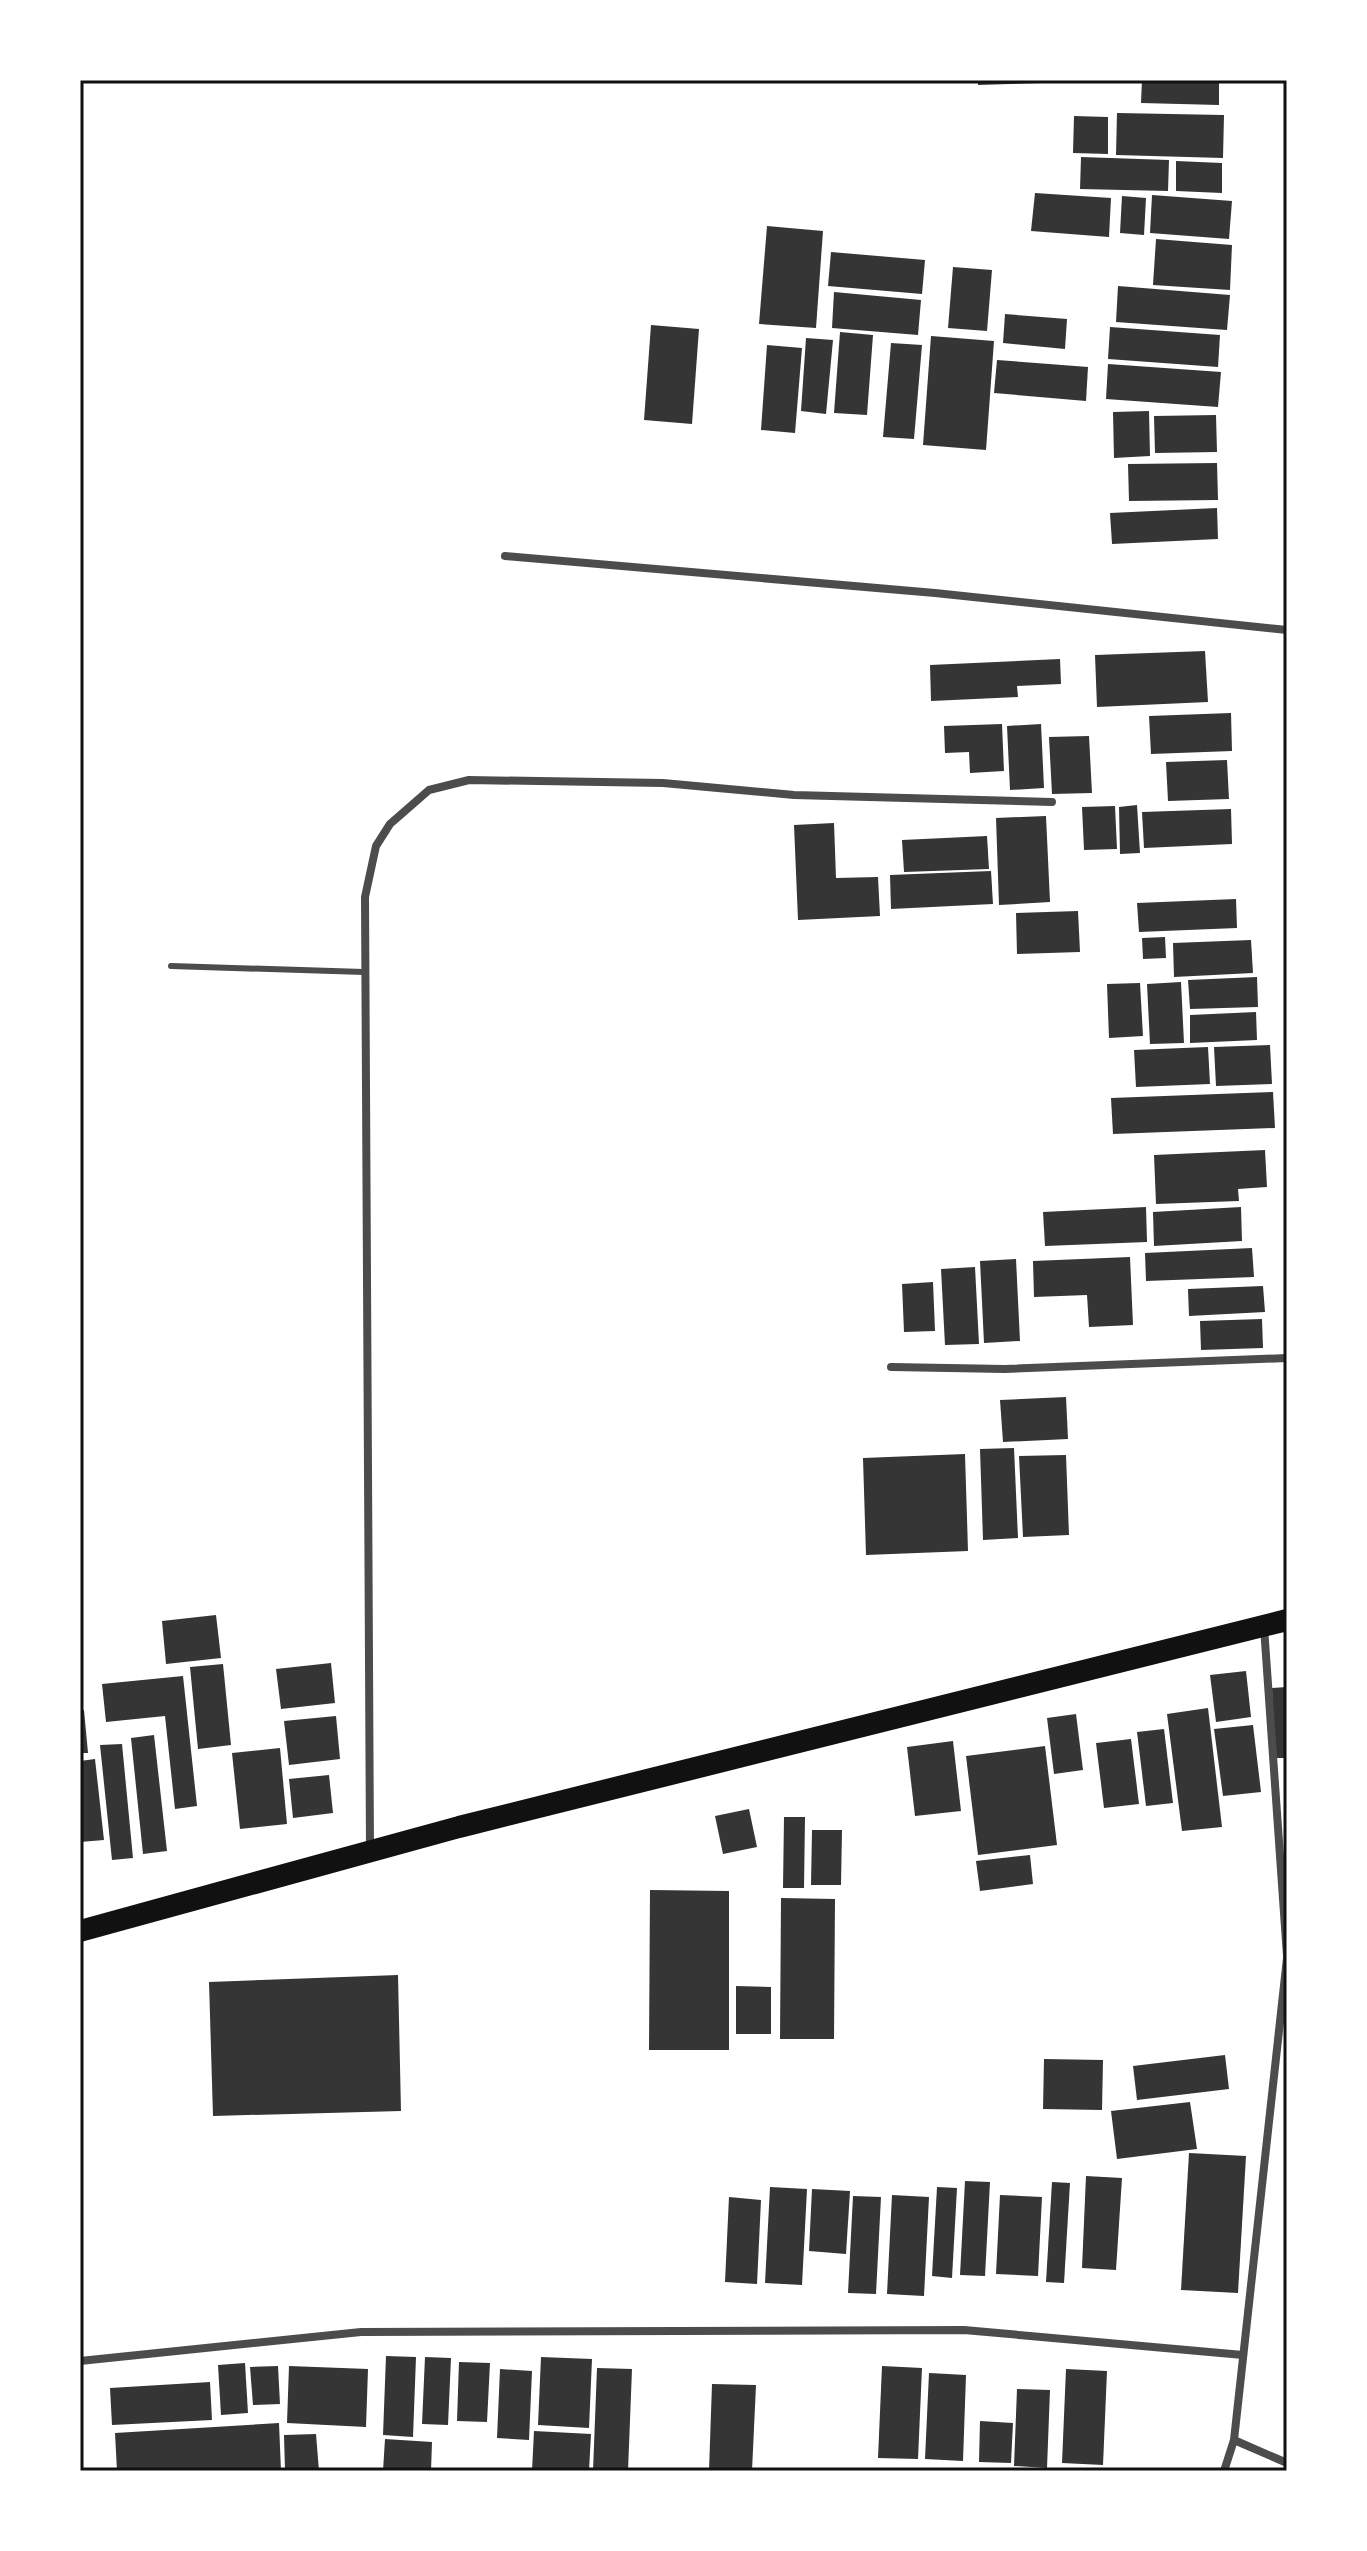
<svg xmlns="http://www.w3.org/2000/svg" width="1367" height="2551" font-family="'Archivo Narrow',sans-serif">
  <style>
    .building { fill: #353535 }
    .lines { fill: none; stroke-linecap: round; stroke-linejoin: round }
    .service { stroke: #4c4c4c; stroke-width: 6 }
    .minor { stroke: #4c4c4c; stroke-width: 8 }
    .trunk { stroke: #111; stroke-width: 22 }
    .neatline { fill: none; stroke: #111; stroke-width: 3 }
  </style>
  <rect width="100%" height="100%" fill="#fff"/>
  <g class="building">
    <path d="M978 80H1040V83L978 85Z"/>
    <path d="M1142 80H1219V105L1141 103Z"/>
    <path d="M1117 113 1224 115 1223 158 1116 155Z"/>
    <path d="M1074 116 1108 117V154L1073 153Z"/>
    <path d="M1081 157 1169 160 1168 191 1080 189Z"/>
    <path d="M1176 161 1222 163V193L1176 191Z"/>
    <path d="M1035 193 1111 198 1109 237 1031 231Z"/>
    <path d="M1152 195 1232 201 1229 239 1150 233Z"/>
    <path d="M1122 196 1146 198 1144 235 1120 233Z"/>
    <path d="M767 226 823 231 816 328 759 324Z"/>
    <path d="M1156 239 1232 245 1230 290 1153 285Z"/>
    <path d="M831 252 925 260 922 294 828 286Z"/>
    <path d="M953 267 992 270 987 331 948 328Z"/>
    <path d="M1118 286 1230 295 1227 330 1116 322Z"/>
    <path d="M834 292 921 300 918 335 832 328Z"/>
    <path d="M1005 314 1067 319 1065 349 1003 343Z"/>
    <path d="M651 325 699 329 692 424 644 420Z"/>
    <path d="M1110 327 1220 335 1218 367 1108 359Z"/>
    <path d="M840 332 873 335 867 415 834 413Z"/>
    <path d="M931 336 994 341 986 450 923 445Z"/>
    <path d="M806 338 833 340 826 414 801 411Z"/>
    <path d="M891 343 922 345 914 439 883 437Z"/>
    <path d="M767 345 802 348 795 433 761 430Z"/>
    <path d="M997 360 1088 367 1086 401 994 393Z"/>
    <path d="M1108 364 1221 372 1218 407 1106 399Z"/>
    <path d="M1149 411 1150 456 1114 458 1113 412Z"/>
    <path d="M1216 415 1217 452 1155 453 1154 416Z"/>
    <path d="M1217 463 1218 500 1129 501 1128 464Z"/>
    <path d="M1217 508 1218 539 1112 544 1110 513Z"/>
    <path d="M1205 651 1208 702 1097 707 1095 655Z"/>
    <path d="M1060 659 1061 684 1017 686 1018 697 931 701 930 665Z"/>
    <path d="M1231 713 1232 751 1151 754 1149 716Z"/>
    <path d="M1002 724 1004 771 970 773 969 752 945 753 944 726Z"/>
    <path d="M1041 724 1044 788 1010 790 1007 726Z"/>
    <path d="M1089 736 1092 793 1052 794 1049 737Z"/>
    <path d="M1227 760 1229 799 1168 801 1166 762Z"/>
    <path d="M1137 805 1140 853 1120 854 1119 807Z"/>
    <path d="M1115 806 1117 849 1084 850 1082 807Z"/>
    <path d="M1231 809 1232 844 1144 848 1142 812Z"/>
    <path d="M1046 816 1050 902 999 905 996 818Z"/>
    <path d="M834 823 836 878 878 877 880 916 798 920 794 825Z"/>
    <path d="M987 836 989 869 904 872 902 840Z"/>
    <path d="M991 871 993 904 891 909 890 875Z"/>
    <path d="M1236 899 1237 928 1139 932 1137 903Z"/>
    <path d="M1078 911 1080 952 1017 954 1016 913Z"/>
    <path d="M1165 937 1166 958 1143 959 1142 938Z"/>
    <path d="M1251 940 1253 973 1174 977 1173 943Z"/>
    <path d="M1257 977 1258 1007 1190 1009 1188 980Z"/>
    <path d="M1181 982 1184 1043 1150 1044 1147 984Z"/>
    <path d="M1140 983 1143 1036 1109 1038 1107 984Z"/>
    <path d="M1256 1012 1257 1040 1190 1043V1015Z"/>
    <path d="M1270 1045 1272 1084 1216 1086 1214 1047Z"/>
    <path d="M1208 1047 1210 1084 1136 1087 1134 1050Z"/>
    <path d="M1273 1092 1275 1128 1113 1134 1111 1098Z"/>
    <path d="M1265 1150 1267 1187 1238 1189 1239 1201 1156 1204 1154 1155Z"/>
    <path d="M1146 1207 1147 1242 1045 1246 1043 1212Z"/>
    <path d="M1241 1207 1242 1241 1154 1246 1153 1212Z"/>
    <path d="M1252 1248 1254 1277 1146 1281 1145 1253Z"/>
    <path d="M1130 1257 1133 1325 1089 1327 1087 1295 1034 1297 1033 1261Z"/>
    <path d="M1016 1259 1020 1341 984 1343 980 1261Z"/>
    <path d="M975 1267 979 1344 945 1345 941 1269Z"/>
    <path d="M933 1282 935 1331 904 1332 902 1284Z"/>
    <path d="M1263 1286 1265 1312 1189 1316 1188 1289Z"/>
    <path d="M1262 1319 1263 1348 1201 1350 1200 1321Z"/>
    <path d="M1066 1397 1068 1439 1003 1442 1000 1400Z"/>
    <path d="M1014 1448 1018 1538 983 1540 980 1449Z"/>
    <path d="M965 1454 968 1551 866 1555 863 1458Z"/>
    <path d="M1066 1455 1069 1535 1023 1537 1019 1456Z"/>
    <path d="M216 1615 221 1658 166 1664 162 1621Z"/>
    <path d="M331 1663 335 1703 281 1709 276 1669Z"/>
    <path d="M223 1664 231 1745 198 1749 190 1667Z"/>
    <path d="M1246 1671 1251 1717 1216 1722 1210 1675Z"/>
    <path d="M183 1676 197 1806 175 1809 165 1716 106 1722 102 1684Z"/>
    <path d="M1287 1687V1758H1274L1272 1688Z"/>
    <path d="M1208 1708 1222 1827 1182 1831 1167 1714Z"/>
    <path d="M84 1710 88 1753H80V1711Z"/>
    <path d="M1076 1714 1083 1770 1054 1774 1047 1718Z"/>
    <path d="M336 1716 340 1759 289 1765 284 1721Z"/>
    <path d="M1253 1725 1261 1792 1223 1796 1214 1729Z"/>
    <path d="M1164 1729 1173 1803 1146 1806 1137 1732Z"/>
    <path d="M154 1735 167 1851 143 1854 131 1738Z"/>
    <path d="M1131 1739 1139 1804 1104 1808 1096 1743Z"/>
    <path d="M953 1741 961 1811 915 1816 907 1747Z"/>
    <path d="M122 1744 133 1858 112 1860 100 1745Z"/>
    <path d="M1045 1746 1057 1845 978 1855 966 1756Z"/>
    <path d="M280 1748 287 1824 240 1829 232 1753Z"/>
    <path d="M95 1759 104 1840 80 1842V1761Z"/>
    <path d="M329 1775 333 1813 293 1818 289 1779Z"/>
    <path d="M749 1809 757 1847 723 1854 715 1816Z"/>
    <path d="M784 1817H805L804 1888H783Z"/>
    <path d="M812 1830H842L841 1885H811Z"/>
    <path d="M1030 1855 1033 1884 980 1891 976 1861Z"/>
    <path d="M650 1890 729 1891V2050H649Z"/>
    <path d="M781 1898 835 1899 834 2039H780Z"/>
    <path d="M398 1975 401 2111 213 2116 209 1982Z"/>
    <path d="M736 1986 771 1987V2034H736Z"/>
    <path d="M1225 2055 1229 2089 1137 2100 1133 2066Z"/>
    <path d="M1044 2059 1103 2060 1102 2110 1043 2109Z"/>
    <path d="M1190 2102 1197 2149 1117 2159 1111 2111Z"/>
    <path d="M1189 2153 1246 2156 1238 2293 1181 2290Z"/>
    <path d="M1086 2176 1122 2178 1116 2270 1082 2268Z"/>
    <path d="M965 2181 990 2182 985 2276 960 2275Z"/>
    <path d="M1052 2182 1070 2183 1064 2283 1046 2282Z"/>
    <path d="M770 2187 807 2189 802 2285 765 2283Z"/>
    <path d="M937 2187 957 2188 952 2278 932 2276Z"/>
    <path d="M812 2189 850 2191 846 2254 809 2251Z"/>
    <path d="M892 2195 929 2197 924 2296 887 2294Z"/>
    <path d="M1000 2195 1042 2197 1038 2276 996 2274Z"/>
    <path d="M853 2196 881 2197 876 2294 848 2293Z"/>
    <path d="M729 2197 761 2200 757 2284 725 2282Z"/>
    <path d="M386 2356 416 2357 413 2437 383 2435Z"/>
    <path d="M425 2357 451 2358 448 2425 422 2424Z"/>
    <path d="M541 2357 592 2359 589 2428 538 2425Z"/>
    <path d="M459 2362 490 2363 487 2422 457 2421Z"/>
    <path d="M245 2363 248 2413 221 2415 218 2365Z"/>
    <path d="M278 2366 280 2404 253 2405 250 2367Z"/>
    <path d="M289 2366 368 2369 366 2427 287 2423Z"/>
    <path d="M882 2366 922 2368 918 2459 878 2458Z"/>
    <path d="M597 2368 632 2369 628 2471H593Z"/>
    <path d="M500 2369 532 2371 529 2440 497 2438Z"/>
    <path d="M1066 2369 1107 2371 1103 2465 1062 2463Z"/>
    <path d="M929 2373 966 2375 963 2461 925 2459Z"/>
    <path d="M210 2382 212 2420 112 2425 110 2388Z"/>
    <path d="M712 2384 756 2385 752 2471H709Z"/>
    <path d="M1017 2389 1050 2390 1047 2468 1014 2466Z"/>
    <path d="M980 2421 1013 2423 1011 2463 979 2462Z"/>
    <path d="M279 2423 281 2471H117L115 2433Z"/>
    <path d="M534 2431 591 2434 589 2471H532Z"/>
    <path d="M316 2434 319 2471H285L284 2435Z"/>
    <path d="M385 2439 432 2442 431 2471H383Z"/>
  </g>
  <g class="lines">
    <path class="service" d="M171 966 364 972"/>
    <g class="minor">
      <path d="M505 556 935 593 1287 630"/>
      <path d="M891 1367 1005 1369 1287 1358"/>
      <path d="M1264 1627 1287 1956"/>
      <path d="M370 1851 365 897 376 846 390 824 429 790 469 780 663 783 794 795 1052 802"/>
      <path d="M80 2361 361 2332 964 2330 1243 2355"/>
      <path d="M1234 2440 1287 2463"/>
      <path d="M1224 2471 1234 2440 1287 1958"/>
    </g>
    <path class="trunk" d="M80 1931 459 1827 1287 1620"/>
  </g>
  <rect width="1367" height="2551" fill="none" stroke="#ffffff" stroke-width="164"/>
  <rect x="82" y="82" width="1203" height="2387" class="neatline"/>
</svg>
